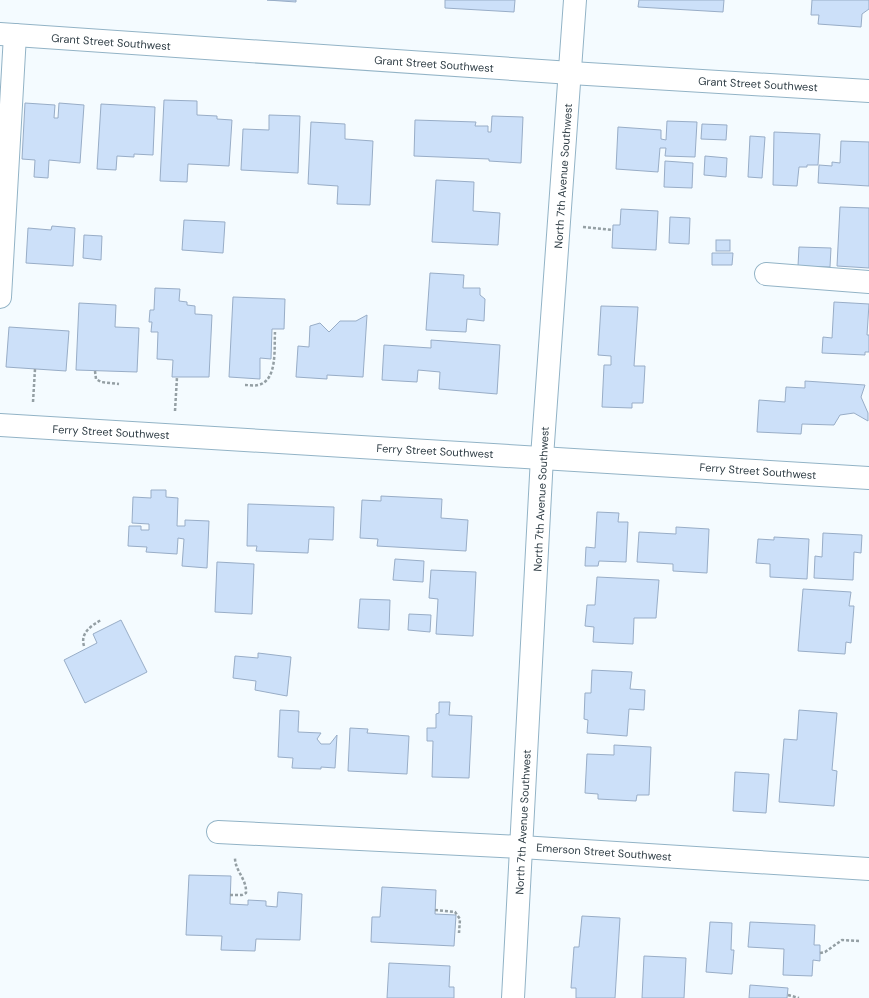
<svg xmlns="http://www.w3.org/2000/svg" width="869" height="998" font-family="'DM Sans',sans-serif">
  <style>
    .building { fill: #cce0f9; stroke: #98adc7 }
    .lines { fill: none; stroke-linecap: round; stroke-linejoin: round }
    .minor-casing { stroke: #92b3c6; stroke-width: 24 }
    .path { stroke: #949fa4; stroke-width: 2.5; stroke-dasharray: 3 2; stroke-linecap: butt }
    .minor { stroke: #fff; stroke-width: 22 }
    .labels { text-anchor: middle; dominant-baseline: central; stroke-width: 3; stroke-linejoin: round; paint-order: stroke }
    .street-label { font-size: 11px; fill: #303e46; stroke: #fff }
  </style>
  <rect width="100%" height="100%" fill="#f4fbff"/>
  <g class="building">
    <path d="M267 0H296V2Z"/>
    <path d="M445 0H515L514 12 445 8Z"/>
    <path d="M639 0H724L723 12 638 7Z"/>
    <path d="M812 0H869V9L862 14 861 27 818 24 819 15H811Z"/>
    <path d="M164 100 197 101V115L217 116V119L232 120 229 166 188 164 187 182 160 181Z"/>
    <path d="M25 103 55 105 54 118H58L59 103 84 105 80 163 49 160 48 178 34 177 35 160 22 159Z"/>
    <path d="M101 104 155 107 153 155 134 154V157L117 156 116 170 97 169Z"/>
    <path d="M269 115 300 116 298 173 241 170 243 129 269 130Z"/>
    <path d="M492 116 523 117 521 163 489 161V159L414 156 415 120 476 122 475 126H488V132H491Z"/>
    <path d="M667 121 697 122 695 157 665 156 666 148H660L658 172 616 169 618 127 661 130V139L666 140Z"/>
    <path d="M311 122 345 124V139L373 141 370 205 337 204 338 186 308 184Z"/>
    <path d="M702 124 727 125 726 140 701 139Z"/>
    <path d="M774 132 820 134 818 165H807V167H799L797 186 773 185Z"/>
    <path d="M750 136 765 137 762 178 748 177Z"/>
    <path d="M841 141 869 142V186L818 183 819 165 832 166V162L840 163Z"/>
    <path d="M705 156 727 158 726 177 704 175Z"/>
    <path d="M665 161 693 163 692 188 664 187Z"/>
    <path d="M436 180 474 182 473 211 500 213 498 245 432 242Z"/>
    <path d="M840 207 869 208V268L837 266Z"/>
    <path d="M621 209 658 211 656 250 612 248 613 225H620Z"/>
    <path d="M670 217 690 218 689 244 669 243Z"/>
    <path d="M184 220 225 222 223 253 182 250Z"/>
    <path d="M52 226 75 228 73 266 26 263 28 228 51 230Z"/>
    <path d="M84 235 102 236 101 260 83 258Z"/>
    <rect x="716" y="240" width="14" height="11"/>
    <path d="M799 247 831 248 830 267 798 266Z"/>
    <path d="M712 253H733L732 265H712Z"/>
    <path d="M430 273 464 275 463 288H480V295L485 299 484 321 467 319 466 332 426 330Z"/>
    <path d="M155 288 180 289 179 301 187 302V305L195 306V314L212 315 209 377H172L173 360 157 359 158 332H151L152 322H149L150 310H154Z"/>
    <path d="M233 297 285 299 284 329H272L271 359 260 358V379L229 377Z"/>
    <path d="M834 302 869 304 867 335H869V352H865V355L822 353 823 337 832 338Z"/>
    <path d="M79 303 116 305 115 327 139 328 137 372 76 370Z"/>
    <path d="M601 306 638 307 634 366H645L643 403H632V408L602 407 604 365H611V356L598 355Z"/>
    <path d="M367 315 363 377 327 375V379L296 377 298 346 309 347 310 326 320 323 329 332 340 321H356Z"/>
    <path d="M9 327 69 331 66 371 6 367Z"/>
    <path d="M431 340 500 345 497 394 439 389 440 372 418 370 417 382 382 380 384 345 431 348Z"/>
    <path d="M805 381 865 385 861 397 868 413V421L854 413 840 415 834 425 802 424 801 434 757 432 759 400 785 402 786 387 805 388Z"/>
    <path d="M151 490H166V497L178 498 177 526H185V520L209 521 207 568 182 566 184 539 178 538 177 554 146 552 147 547 128 546 129 526H141V530H149V524L132 523 133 497 151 498Z"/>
    <path d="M381 496 442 499 441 518 468 520 466 551 377 546 378 539 360 538 362 500 381 501Z"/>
    <path d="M248 504 334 507 333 540 309 539 308 553 256 551 257 546H247Z"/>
    <path d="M597 512 619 513 618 522H628L626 562 599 561 598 566H585L586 547 595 548Z"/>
    <path d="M676 527 709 529 707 573 673 571V564L637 562 639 532 676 534Z"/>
    <path d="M823 533 862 535 861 553 854 552 853 580 814 578 815 556 822 557Z"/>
    <path d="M774 537 809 539 807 579 770 577V564L756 563 758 539 774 540Z"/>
    <path d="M395 559 424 561 423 582 393 580Z"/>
    <path d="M217 562 254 564 252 614 215 612Z"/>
    <path d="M431 570 476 572 473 636 436 634 438 599 429 598Z"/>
    <path d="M597 577 659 580 656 618H634L633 644 593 642 594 627 585 626 587 605H595Z"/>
    <path d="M803 589 851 592 849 606H854L851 643 846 642 845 654 798 651Z"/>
    <path d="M360 599 390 600 389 630 358 628Z"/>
    <path d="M409 614 431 615 430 632 408 630Z"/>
    <path d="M121 620 147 672 85 703 64 660 97 643 93 634Z"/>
    <path d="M258 653 291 657 287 696 255 690 256 681 233 678 235 656 258 658Z"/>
    <path d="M592 670 632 672 630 689 645 690 644 710 629 709 627 736 587 733 588 720 584 719 585 693H591Z"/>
    <path d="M439 702H450L449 715 472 716 469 778 432 777 433 741H427V728H436V714L439 713Z"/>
    <path d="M280 710 299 711 298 732 321 733 317 739 321 744H330L337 735 335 768 321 767V769L292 768 293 758 278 757Z"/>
    <path d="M799 710 837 713 832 770 837 771 834 806 779 802 784 739 797 740Z"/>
    <path d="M350 728 368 729 367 733 409 736 407 774 348 771Z"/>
    <path d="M614 745 651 747 649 795H637L636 801 598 799V794L585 793 587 754 614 755Z"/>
    <path d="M735 772 769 774 766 813 733 811Z"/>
    <path d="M189 875 231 876 230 904 248 905V900L266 901V906L277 907 278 892 302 894 300 940 256 939 255 951 221 950 222 936 186 935Z"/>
    <path d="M382 887 436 890 435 914 456 915 454 946 371 942 372 917H380Z"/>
    <path d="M582 916 620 918 615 998H576V988H571L574 947H579Z"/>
    <path d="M710 922 732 923 731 950H734L732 974 706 972Z"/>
    <path d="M750 922 815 925 814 945H820V961L813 960 812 976 783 975 784 949 748 947Z"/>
    <path d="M644 956 686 958 684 998H642Z"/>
    <path d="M389 963 450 966 449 987H454V998H387Z"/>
    <path d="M750 985 788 988 787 998H749Z"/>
  </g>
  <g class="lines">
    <g class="minor-casing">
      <g id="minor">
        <path d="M0 34 571 73 869 91"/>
        <path d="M766 274 869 282"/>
        <path d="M0 297 15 35"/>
        <path d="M0 425 869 478"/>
        <path d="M218 832 521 847 869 869"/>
        <path d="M513 998 542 457 575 0"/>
      </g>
    </g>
    <g class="path">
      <path d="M583 227 613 230"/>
      <path d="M95 371 96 379 101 382 119 384"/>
      <path d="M245 385C249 385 254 386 258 385 278 381 274 347 275 332"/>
      <path d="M33 402 35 369"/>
      <path d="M175 411 177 377"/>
      <path d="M84 646C80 633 91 626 101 620"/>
      <path d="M230 895H242L246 893C247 879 235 871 235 858"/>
      <path d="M435 910 455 912 460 919 459 933"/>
      <path d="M820 953 825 952 842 940 859 941"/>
      <path d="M788 995 799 998"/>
    </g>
    <use href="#minor" class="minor"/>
  </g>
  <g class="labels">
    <g class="street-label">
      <text transform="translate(111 42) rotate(4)">Grant Street Southwest</text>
      <text transform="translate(434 64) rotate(4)">Grant Street Southwest</text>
      <text transform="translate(758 84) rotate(3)">Grant Street Southwest</text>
      <text transform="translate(563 176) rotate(-86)">North 7th Avenue Southwest</text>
      <text transform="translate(111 432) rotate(3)">Ferry Street Southwest</text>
      <text transform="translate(435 451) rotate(3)">Ferry Street Southwest</text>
      <text transform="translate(758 471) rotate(4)">Ferry Street Southwest</text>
      <text transform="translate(541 499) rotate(-87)">North 7th Avenue Southwest</text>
      <text transform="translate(523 822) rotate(-87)">North 7th Avenue Southwest</text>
      <text transform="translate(604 852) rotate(4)">Emerson Street Southwest</text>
    </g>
  </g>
</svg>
